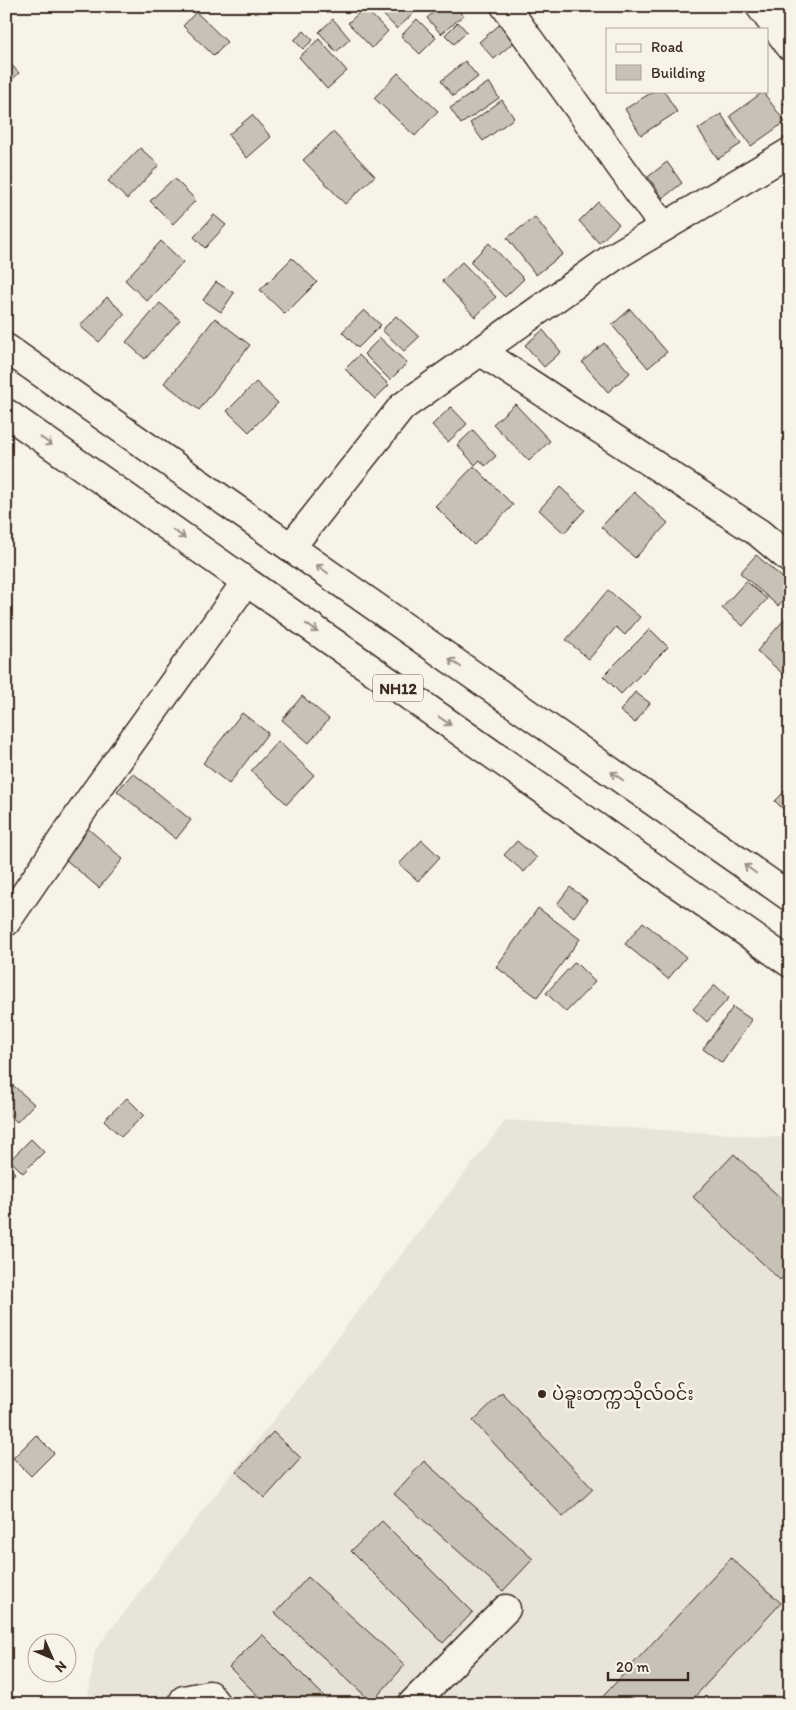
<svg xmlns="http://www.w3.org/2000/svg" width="796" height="1710" font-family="Itim,'Noto Sans Myanmar',sans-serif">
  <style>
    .built { fill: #e9e4d9 }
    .building { fill: #c8c1b6; stroke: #3b2a1e }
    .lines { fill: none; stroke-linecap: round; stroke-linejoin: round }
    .minor-casing { stroke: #3b2a1e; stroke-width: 31 }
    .highway-casing { stroke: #3b2a1e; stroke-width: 31 }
    .minor { stroke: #f7f3e8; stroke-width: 28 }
    .highway { stroke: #f7f3e8; stroke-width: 28 }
    .oneway { stroke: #998e83 }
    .poi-dot { fill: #3b2a1e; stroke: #f7f3e8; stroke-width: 2 }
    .labels { text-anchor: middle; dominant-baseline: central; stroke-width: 5; stroke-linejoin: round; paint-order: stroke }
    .shield { fill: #f7f3e8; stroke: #73665b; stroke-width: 1 }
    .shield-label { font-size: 16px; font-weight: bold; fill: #3b2a1e }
    .poi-label { font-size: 18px; fill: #3b2a1e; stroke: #f7f3e8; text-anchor: start }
  </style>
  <rect width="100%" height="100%" fill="#f7f3e8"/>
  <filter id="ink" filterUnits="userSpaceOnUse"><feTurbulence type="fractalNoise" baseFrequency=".02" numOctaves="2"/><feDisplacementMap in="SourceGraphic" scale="10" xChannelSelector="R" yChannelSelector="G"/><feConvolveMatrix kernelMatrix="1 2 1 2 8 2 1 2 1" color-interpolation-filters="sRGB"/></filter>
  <g filter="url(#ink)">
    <path class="built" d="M506 1120 790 1138V1704H87L95 1650Z"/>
    <g class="building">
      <path d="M375 6H407L414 13 397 29Z"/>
      <path d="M441 6H455L463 16 441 34 427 18Z"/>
      <path d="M364 8 388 31 372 48 348 23Z"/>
      <path d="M196 12 227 42 214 56 183 26Z"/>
      <path d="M333 19 350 39 336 52 319 32Z"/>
      <path d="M417 19 436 38 420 54 401 36Z"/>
      <path d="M504 21 519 38 494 59 479 42Z"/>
      <path d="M458 22 467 32 454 44 445 35Z"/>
      <path d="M304 31 313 40 303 49 294 40Z"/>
      <path d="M319 39 347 71 327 89 299 57Z"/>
      <path d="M6 59 19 73 6 85Z"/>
      <path d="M465 61 478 77 453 96 441 81Z"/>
      <path d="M398 73 438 111 415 136 374 98Z"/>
      <path d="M489 82 499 98 461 124 450 108Z"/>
      <path d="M654 91H664L677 112 641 135 625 109Z"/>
      <path d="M763 92 785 122 751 146 730 116Z"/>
      <path d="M790 94V111L781 100Z"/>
      <path d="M502 100 514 118 483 141 470 123Z"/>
      <path d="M721 114 741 144 718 159 698 129Z"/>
      <path d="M252 115 271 137 247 158 228 135Z"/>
      <path d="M333 132 375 176 345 204 303 160Z"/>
      <path d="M140 148 159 165 127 199 108 181Z"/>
      <path d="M667 162 682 183 663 198 648 177Z"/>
      <path d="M174 178 196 200 173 224 150 201Z"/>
      <path d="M598 202 619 224 599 243 579 221Z"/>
      <path d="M214 215 226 225 205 248 194 237Z"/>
      <path d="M535 217 563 254 536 275 507 238Z"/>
      <path d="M161 241 183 262 147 301 125 280Z"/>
      <path d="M489 243 524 279 505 297 470 262Z"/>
      <path d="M292 258 317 282 285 314 260 290Z"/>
      <path d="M462 262 496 297 475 317 442 281Z"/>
      <path d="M216 282 234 293 221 312 203 300Z"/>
      <path d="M107 297 125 314 99 342 80 326Z"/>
      <path d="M160 303 180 320 145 359 126 342Z"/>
      <path d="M630 309 667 352 648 368 612 325Z"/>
      <path d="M364 310 381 325 358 348 342 332Z"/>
      <path d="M396 316 419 337 404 351 382 330Z"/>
      <path d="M215 318 250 345 199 410 164 383Z"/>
      <path d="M543 330 561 352 544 367 525 345Z"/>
      <path d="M380 338 407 363 390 380 364 354Z"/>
      <path d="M604 343 630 373 608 392 582 362Z"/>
      <path d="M359 355 389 385 375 399 345 369Z"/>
      <path d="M256 382 278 403 249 432 227 411Z"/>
      <path d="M515 404 550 441 529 461 493 424Z"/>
      <path d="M451 407 467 424 448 442 432 425Z"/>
      <path d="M473 430 496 456 485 466 480 460 475 465 457 445Z"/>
      <path d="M474 466 513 505 474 545 435 506Z"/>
      <path d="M560 487 585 510 564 533 539 510Z"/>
      <path d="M634 492 668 523 635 558 601 527Z"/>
      <path d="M756 555 790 584V593L778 606 740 573Z"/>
      <path d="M746 581 767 599 743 626 722 608Z"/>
      <path d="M608 590 640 617 625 635 616 627 589 659 566 640Z"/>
      <path d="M790 613V666L783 674 757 651Z"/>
      <path d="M6 619 12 624 6 630Z"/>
      <path d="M650 629 668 647 621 694 603 676Z"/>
      <path d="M635 692 650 703 635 723 620 711Z"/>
      <path d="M302 696 329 719 309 743 282 720Z"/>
      <path d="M242 713 268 733 229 784 203 763Z"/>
      <path d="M278 741 314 775 287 804 251 771Z"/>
      <path d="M133 773 191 820 176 839 117 791Z"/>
      <path d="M790 786V816L775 801Z"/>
      <path d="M84 825 123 859 99 888 59 854Z"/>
      <path d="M422 840 440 857 418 881 399 864Z"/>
      <path d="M517 841 537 858 524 872 504 855Z"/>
      <path d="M570 887 587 900 574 917 557 904Z"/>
      <path d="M538 908 580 939 537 997 496 967Z"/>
      <path d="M643 922 686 957 668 979 625 944Z"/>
      <path d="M575 962 595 982 566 1012 546 993Z"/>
      <path d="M715 985 729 998 707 1022 693 1009Z"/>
      <path d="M733 1007 752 1020 722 1063 703 1049Z"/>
      <path d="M6 1079 34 1104 17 1122 6 1112Z"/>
      <path d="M127 1098 144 1115 121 1137 104 1120Z"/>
      <path d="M31 1139 44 1152 23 1173 10 1160Z"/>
      <path d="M734 1154 790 1207V1269L780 1280 693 1197Z"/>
      <path d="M7 1165 15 1173 6 1183V1166Z"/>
      <path d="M790 1278V1289L784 1284Z"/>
      <path d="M502 1393 593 1489 563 1517 473 1421Z"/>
      <path d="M273 1432 301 1458 265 1498 236 1472Z"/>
      <path d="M36 1435 54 1453 31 1476 13 1458Z"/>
      <path d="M424 1461 533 1559 503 1591 394 1494Z"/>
      <path d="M382 1521 473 1612 443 1643 351 1551Z"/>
      <path d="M731 1558 781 1603 688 1704H596Z"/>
      <path d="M308 1577 405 1665 372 1702 275 1613Z"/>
      <path d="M262 1634 332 1704H266L229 1667Z"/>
    </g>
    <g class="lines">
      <g class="minor-casing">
        <g id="minor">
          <path d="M505 6 664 227"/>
          <path d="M760 6 790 46"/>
          <path d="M480 351 759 533 790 559"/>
          <path d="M291 547 402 407 612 258 790 152"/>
          <path d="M6 922 93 795 246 582"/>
          <path d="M184 1700 209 1695 216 1704"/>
          <path d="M412 1704 506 1609"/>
        </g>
      </g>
      <g class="highway-casing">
        <g id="highway">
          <path d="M6 348 790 897"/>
          <path d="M6 413 790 963"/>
        </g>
      </g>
      <use href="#minor" class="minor"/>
      <use href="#highway" class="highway"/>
    </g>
    <defs><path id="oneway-shaft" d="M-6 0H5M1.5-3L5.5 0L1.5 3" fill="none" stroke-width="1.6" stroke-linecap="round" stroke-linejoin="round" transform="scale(1.25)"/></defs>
    <g class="oneway">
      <use href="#oneway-shaft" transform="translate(46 441) rotate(35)"/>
      <use href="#oneway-shaft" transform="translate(179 534) rotate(35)"/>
      <use href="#oneway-shaft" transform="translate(322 569) rotate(-145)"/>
      <use href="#oneway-shaft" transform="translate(312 628) rotate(35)"/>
      <use href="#oneway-shaft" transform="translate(455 663) rotate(-145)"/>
      <use href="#oneway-shaft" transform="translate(445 721) rotate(35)"/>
      <use href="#oneway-shaft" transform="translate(617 776) rotate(-145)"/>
      <use href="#oneway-shaft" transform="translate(750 869) rotate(-145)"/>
    </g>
  </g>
  <circle class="poi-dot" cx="542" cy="1394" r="5"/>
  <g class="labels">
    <rect class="shield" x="373" y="674.5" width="50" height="27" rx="4"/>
    <g class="shield-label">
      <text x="398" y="688">NH12</text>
    </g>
    <g class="poi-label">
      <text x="552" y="1394">ပဲခူးတက္ကသိုလ်ဝင်း</text>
    </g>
  </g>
  <rect width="796" height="1710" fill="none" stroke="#f7f3e8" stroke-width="25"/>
  <rect x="12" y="12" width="771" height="1685" fill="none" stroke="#3b2a1e" stroke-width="2" filter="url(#ink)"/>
  <rect x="606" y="28" width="162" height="65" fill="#f7f3e8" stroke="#aca397"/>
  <rect x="616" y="44" width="25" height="8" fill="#f7f3e8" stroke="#aca397"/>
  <text x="651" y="52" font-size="15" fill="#3b2a1e">Road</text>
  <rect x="616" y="65" width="25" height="15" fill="#c8c1b6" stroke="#aca397"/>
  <text x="651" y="78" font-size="15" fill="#3b2a1e">Building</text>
  <g transform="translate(52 1658) rotate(135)"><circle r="24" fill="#f7f3e8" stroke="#aca397"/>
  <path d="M0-4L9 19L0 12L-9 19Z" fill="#3b2a1e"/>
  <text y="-8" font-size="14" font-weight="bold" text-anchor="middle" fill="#3b2a1e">N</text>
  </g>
  <path d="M608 1672v8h80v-8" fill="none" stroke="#3b2a1e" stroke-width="2.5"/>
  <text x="616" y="1672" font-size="15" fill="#3b2a1e" stroke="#f7f3e8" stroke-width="4" paint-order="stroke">20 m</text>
</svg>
